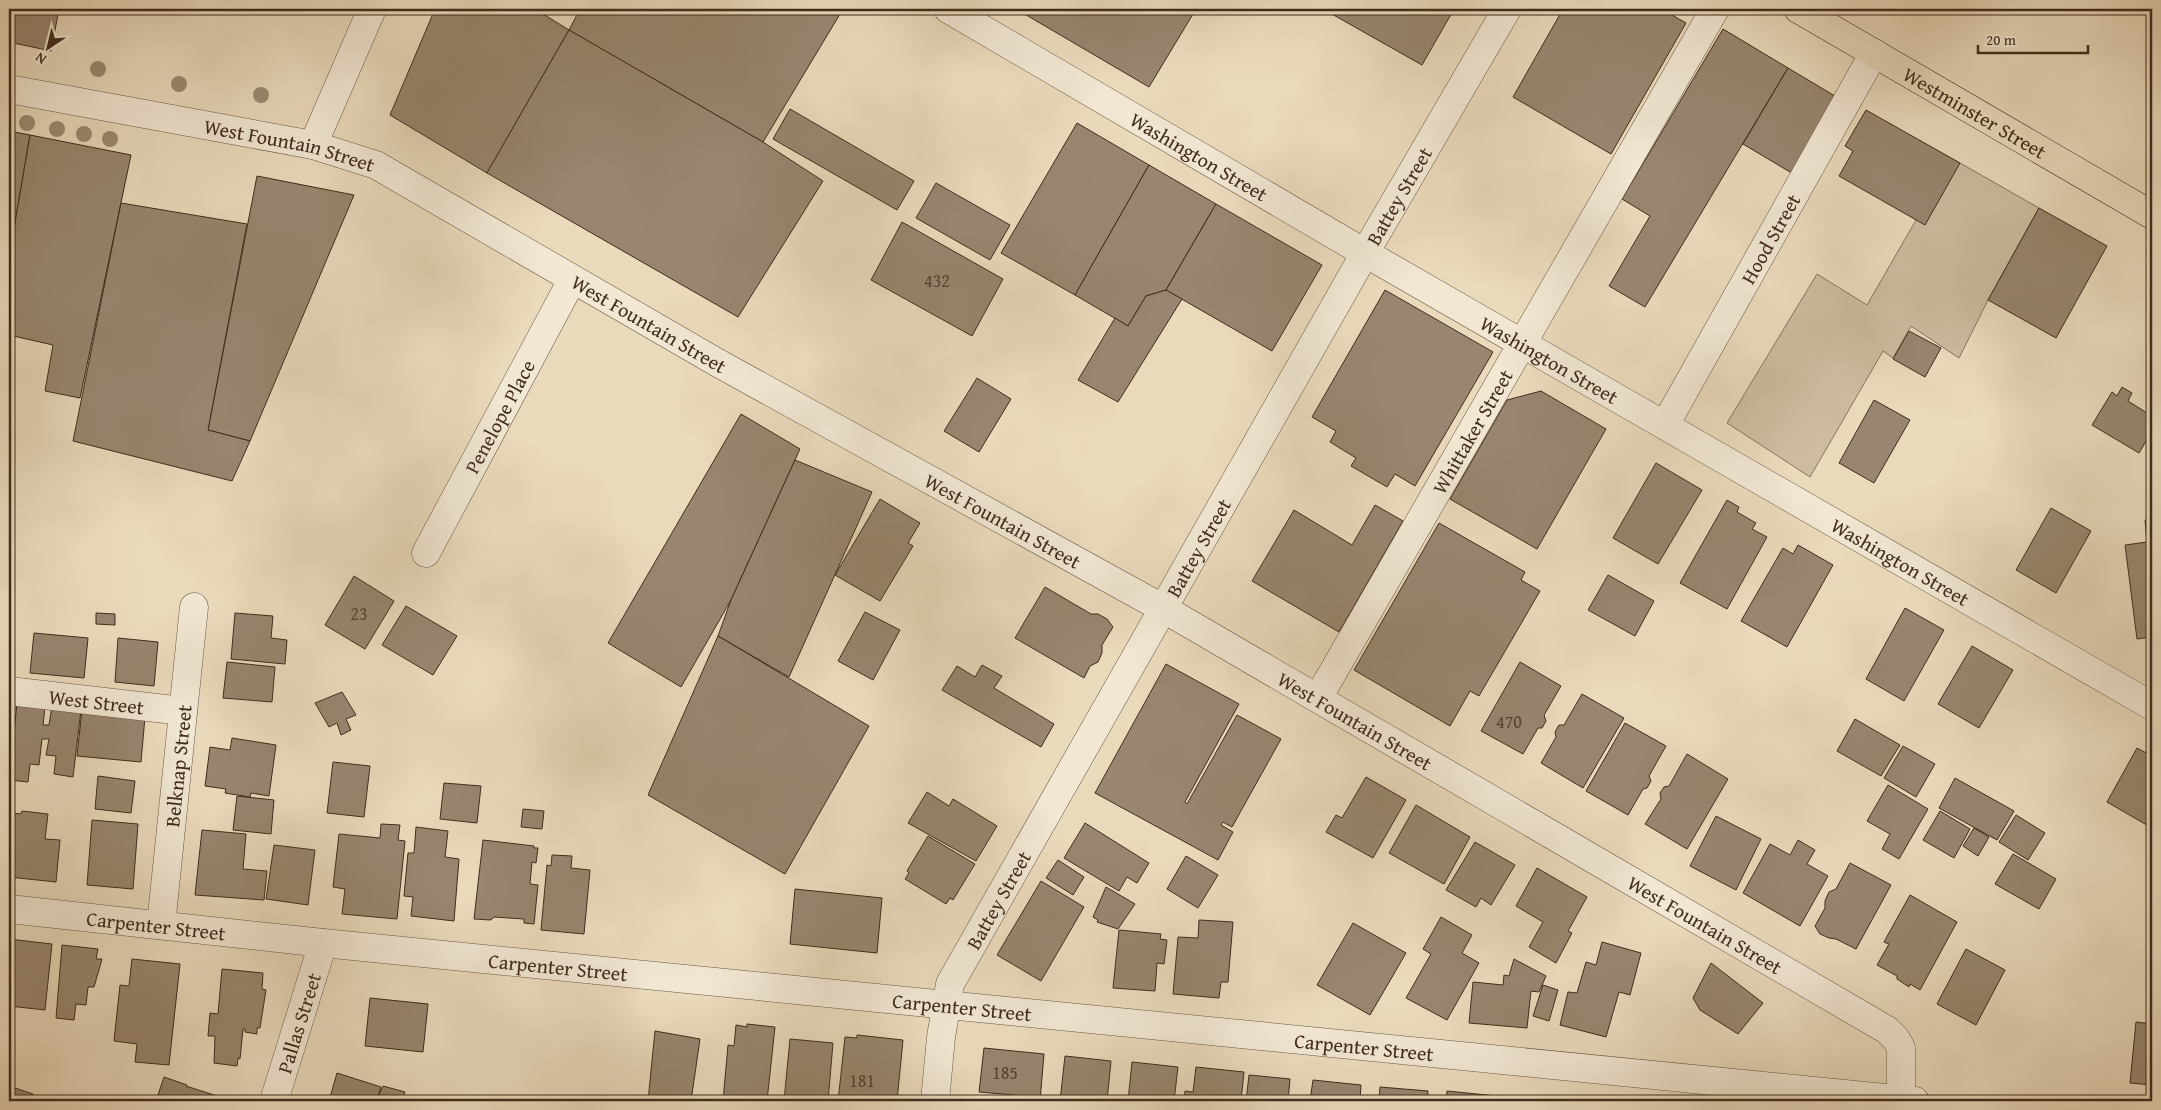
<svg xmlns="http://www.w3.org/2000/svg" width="2161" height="1110" font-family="'Gentium Book Plus',serif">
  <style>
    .green { fill: #cdbca1; stroke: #86745f }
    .building { fill: #988670; stroke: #402c1d }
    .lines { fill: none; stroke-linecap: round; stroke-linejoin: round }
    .minor-casing { stroke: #6a5845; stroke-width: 29 }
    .major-casing { stroke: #402c1d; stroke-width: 29 }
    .minor { stroke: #f1e7d3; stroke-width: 28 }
    .major { stroke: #eadabc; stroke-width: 28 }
    .tree { fill: #9c8a73 }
    .labels { text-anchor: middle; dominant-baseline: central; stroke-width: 4; stroke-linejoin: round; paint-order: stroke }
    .number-label { font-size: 18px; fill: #564232 }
    .street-label { font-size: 20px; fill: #402c1d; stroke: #f1e7d3 }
  </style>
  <rect width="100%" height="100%" fill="#eadabc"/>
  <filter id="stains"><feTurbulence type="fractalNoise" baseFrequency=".004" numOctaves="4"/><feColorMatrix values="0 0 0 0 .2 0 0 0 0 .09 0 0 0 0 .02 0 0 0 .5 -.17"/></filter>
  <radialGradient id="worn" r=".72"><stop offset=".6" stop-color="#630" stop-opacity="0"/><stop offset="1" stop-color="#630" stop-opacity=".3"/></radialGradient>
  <path class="green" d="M1960 163 2039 208 1988 300 1959 358 1911 326 1893 358 1883 351 1810 477 1727 423 1817 274 1867 305 1916 220Z"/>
  <g class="building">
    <path d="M9 9H59L51 51 9 42Z"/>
    <path d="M435 9H535L569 30 487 173 390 115Z"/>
    <path d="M580 9H843L763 142 569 30Z"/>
    <path d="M1016 9H1196L1149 87Z"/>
    <path d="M1323 9H1454L1422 65Z"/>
    <path d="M1563 9H1661L1686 23 1611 154 1513 97Z"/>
    <path d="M1723 29 1788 68 1645 307 1609 286 1650 216 1622 199Z"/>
    <path d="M569 30 763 142 823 181 738 317 487 173Z"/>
    <path d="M1788 68 1840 99 1795 175 1743 144Z"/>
    <path d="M790 109 914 181 897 210 773 139Z"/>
    <path d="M1866 110 1960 163 1925 225 1839 176 1853 151 1845 146Z"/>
    <path d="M1077 123 1149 165 1075 295 1001 253Z"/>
    <path d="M9 131 30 135 9 258Z"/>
    <path d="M30 135 131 155 80 398 45 391 53 345 9 335V258Z"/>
    <path d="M1149 165 1216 204 1166 290 1146 296 1128 326 1075 295Z"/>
    <path d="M257 176 354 195 250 441 208 430Z"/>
    <path d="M936 183 1010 225 990 260 916 218Z"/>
    <path d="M121 203 247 224 208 430 250 441 232 481 73 441Z"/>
    <path d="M1216 204 1322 265 1272 351 1166 290Z"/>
    <path d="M2039 208 2107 246 2056 338 1988 300Z"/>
    <path d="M902 222 1003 279 972 336 871 280Z"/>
    <path d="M1166 290 1182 299 1118 402 1078 380 1115 318 1128 326 1146 296Z"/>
    <path d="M1385 290 1493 352 1415 486 1395 474 1387 487 1351 466 1356 458 1330 442 1336 431 1312 417Z"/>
    <path d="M1909 331 1941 348 1925 377 1893 359Z"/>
    <path d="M977 378 1011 399 979 452 944 431Z"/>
    <path d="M2122 387 2132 393 2128 401 2152 416V431L2139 453 2092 425 2112 392 2117 396Z"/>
    <path d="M1541 391 1606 429 1537 549 1450 499 1507 400Z"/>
    <path d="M1874 400 1910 420 1874 483 1839 463Z"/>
    <path d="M741 414 800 449 731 600 681 687 608 643Z"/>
    <path d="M795 460 872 492 789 677 718 636 731 600Z"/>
    <path d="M1656 463 1702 490 1658 564 1613 538Z"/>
    <path d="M880 499 920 523 908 543 913 546 880 601 835 575Z"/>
    <path d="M1727 500 1739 507 1737 512 1756 523 1752 529 1767 537 1727 609 1680 583Z"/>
    <path d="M1375 505 1403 521 1339 632 1252 581 1294 510 1352 545Z"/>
    <path d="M2051 508 2091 531 2056 593 2016 570Z"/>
    <path d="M2152 519V637L2137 639 2125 545 2147 542 2145 520Z"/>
    <path d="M1439 523 1525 572 1521 580 1540 591 1479 696 1470 691 1450 726 1354 670Z"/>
    <path d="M1798 545 1833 565 1787 647 1741 621 1783 548 1793 554Z"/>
    <path d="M1608 575 1654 601 1635 636 1588 610Z"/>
    <path d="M354 576 394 601 365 649 325 625Z"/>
    <path d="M1045 587 1091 614H1098L1107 619 1113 627 1102 645V653L1098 662 1090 666 1084 678 1015 638Z"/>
    <path d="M406 606 457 636 433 675 382 645Z"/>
    <path d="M1905 608 1944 630 1904 701 1866 679Z"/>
    <path d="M865 612 900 630 873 680 838 661Z"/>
    <path d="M96 613 115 614V625L96 624Z"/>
    <path d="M235 613 273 616 271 638 287 640 285 664 231 659Z"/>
    <path d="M34 633 88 638 84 678 30 673Z"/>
    <path d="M718 636 869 726 785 874 648 795Z"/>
    <path d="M118 638 158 642 154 686 115 682Z"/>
    <path d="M1972 646 2013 670 1979 728 1938 704Z"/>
    <path d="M227 662 275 667 272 702 223 698Z"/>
    <path d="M1520 662 1561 686 1544 715 1546 721 1542 728H1538L1523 754 1481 731Z"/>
    <path d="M1166 664 1239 704 1185 802 1187 804 1237 715 1281 739 1232 827 1223 822 1221 825 1233 832 1218 860 1095 793Z"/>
    <path d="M982 665 1002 676 994 688 1054 724 1041 747 942 690 957 666 975 677Z"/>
    <path d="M342 692 356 715 346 719 351 730 341 735 337 723 329 727 315 703Z"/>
    <path d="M1582 694 1624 718 1583 788 1541 763 1556 737 1555 732 1559 725H1564Z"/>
    <path d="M17 703 45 707 43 725H49L52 706 81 710 73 777 54 774 56 756 46 755 49 739H42L39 765 30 764 28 782 9 780Z"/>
    <path d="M9 706 15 707 11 744 9 743Z"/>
    <path d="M82 710 145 717 141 762 77 756Z"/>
    <path d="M1855 719 1900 745 1881 776 1837 751Z"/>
    <path d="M1625 723 1666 746 1649 776 1651 781 1647 788 1643 789 1628 815 1586 791Z"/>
    <path d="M232 738 276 745 269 796 251 793 250 797 225 793 226 789 205 786 210 747 230 750Z"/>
    <path d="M1903 746 1935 764 1916 797 1884 778Z"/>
    <path d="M2137 748 2152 756V828L2107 802Z"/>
    <path d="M1687 754 1728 779 1687 849 1645 824 1661 799 1660 793 1664 787 1669 786Z"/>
    <path d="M333 762 370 766 364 817 327 813Z"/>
    <path d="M98 776 135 781 131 813 95 809Z"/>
    <path d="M1366 777 1406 800 1373 858 1326 832 1336 815 1342 818Z"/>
    <path d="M1955 778 2014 811 1997 840 1939 808Z"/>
    <path d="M444 783 481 786 477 823 440 819Z"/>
    <path d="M1888 785 1928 809 1899 859 1882 849 1890 834 1867 821Z"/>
    <path d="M927 792 949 806 953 799 997 826 976 861 908 823Z"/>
    <path d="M237 796 274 800 271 834 233 830Z"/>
    <path d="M1416 805 1470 837 1444 884 1389 853Z"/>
    <path d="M523 809 544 811 542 829 521 827Z"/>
    <path d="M22 811 48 814 45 839 60 840 56 882 9 877V834L12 813 21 814Z"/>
    <path d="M1940 811 1970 829 1954 858 1923 840Z"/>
    <path d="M2016 815 2045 833 2028 860 1999 842Z"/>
    <path d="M1716 816 1761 839 1736 890 1690 866Z"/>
    <path d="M92 820 138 824 133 889 87 885Z"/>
    <path d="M1085 823 1149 863 1137 883 1127 877 1119 891 1064 858Z"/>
    <path d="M381 824 400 825 398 840 405 841 397 919 342 914 345 889 333 887 339 834 380 838Z"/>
    <path d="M416 827 448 831 445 857 459 859 454 921 411 916 413 897 404 896 408 853H414Z"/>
    <path d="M1974 828 1989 837 1978 856 1963 846Z"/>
    <path d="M202 830 246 834 243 869 267 871 264 900 195 895Z"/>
    <path d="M928 836 975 864 953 900 950 898 946 904 905 879 909 873 907 871Z"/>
    <path d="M483 840 534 846V848H538L536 863 532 862 530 884 538 885 534 924 524 923V919L494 917 491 920 474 919Z"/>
    <path d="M1798 840 1815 850 1807 864 1828 876 1800 926 1743 893 1770 844 1790 855Z"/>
    <path d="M1475 842 1515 865 1491 905 1481 898 1476 907 1446 890Z"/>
    <path d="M274 845 315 850 308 905 266 899Z"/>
    <path d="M2013 854 2056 879 2039 909 1995 884Z"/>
    <path d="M552 855 572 856 571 868 590 870 584 934 541 930 547 865 551 866Z"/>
    <path d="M1186 856 1218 875 1198 908 1167 889Z"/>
    <path d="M1058 860 1084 877 1073 895 1046 878Z"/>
    <path d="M1850 863 1891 885 1856 949 1836 939 1829 938 1820 934 1815 926 1825 908V901L1829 892 1836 889Z"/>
    <path d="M1537 868 1587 897 1568 931 1572 933 1556 963 1529 947 1543 922 1516 906Z"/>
    <path d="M1041 881 1084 907 1041 981 997 955Z"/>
    <path d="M1106 887 1135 904 1118 929 1097 922 1098 920 1093 917Z"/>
    <path d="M795 889 882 898 877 953 790 944Z"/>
    <path d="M1910 895 1957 922 1920 990 1910 984 1909 987 1897 979V976L1877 965 1889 944 1884 942Z"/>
    <path d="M1441 917 1472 935 1462 953 1479 963 1447 1020 1406 998 1431 954 1423 949Z"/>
    <path d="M1199 920 1233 922 1228 982H1221L1219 998 1173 994 1178 937 1198 938Z"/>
    <path d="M1353 923 1406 953 1370 1015 1317 985Z"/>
    <path d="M1119 930 1161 934 1160 939 1167 940 1164 964 1157 963 1155 991 1113 988Z"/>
    <path d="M9 939 52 944 45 1010 9 1006Z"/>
    <path d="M1602 942 1641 953 1630 995 1619 992 1606 1037 1560 1025 1568 992 1577 993 1586 962 1596 965Z"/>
    <path d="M62 945 98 949 96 959H102L94 987H88L86 1005 76 1004 74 1020 56 1018Z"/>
    <path d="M1966 949 2005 970 1976 1025 1937 1004Z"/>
    <path d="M132 959 180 964 169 1065 135 1062 137 1044 114 1041 120 985 129 986Z"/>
    <path d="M1514 959 1546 976 1539 992 1531 991 1527 1028 1469 1023 1473 982 1503 985 1504 975 1509 976Z"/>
    <path d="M1711 963 1763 1003 1738 1034 1700 1010 1693 998Z"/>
    <path d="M222 969 263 973 262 989 266 990 260 1028H257V1034L245 1032V1029H243L240 1059 238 1058 237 1066 214 1063 215 1036H208L210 1013 218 1014Z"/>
    <path d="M1543 985 1558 990 1549 1021 1533 1016Z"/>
    <path d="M370 998 428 1004 423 1052 365 1046Z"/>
    <path d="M2136 1022 2152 1024V1085L2130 1083Z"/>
    <path d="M747 1024 775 1027 767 1101H723L728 1045 734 1046 736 1025 747 1027Z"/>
    <path d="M655 1031 700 1039 691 1101H648Z"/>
    <path d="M857 1035 903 1040 897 1101H838L845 1037 857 1038Z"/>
    <path d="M790 1039 833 1043 828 1101H784Z"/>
    <path d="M984 1048 1044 1054 1040 1101H1013L1014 1095 979 1092Z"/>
    <path d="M1065 1056 1111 1061 1107 1101H1060Z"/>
    <path d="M1132 1062 1178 1067 1174 1101H1128Z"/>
    <path d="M1196 1067 1244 1072 1241 1101H1184L1185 1091 1193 1092Z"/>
    <path d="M337 1073 381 1087 376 1101H329Z"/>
    <path d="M1249 1075 1290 1079 1288 1101H1246Z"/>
    <path d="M164 1077 187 1085 186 1086 233 1101H156Z"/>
    <path d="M1313 1080 1361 1085 1360 1101H1310Z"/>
    <path d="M9 1086 33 1094 30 1101H9Z"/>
    <path d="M383 1086 405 1092 402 1101H376Z"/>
    <path d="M1380 1087 1428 1091 1427 1101H1379Z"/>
    <path d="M1447 1091 1497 1096V1101H1446Z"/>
  </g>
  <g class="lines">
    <g class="minor-casing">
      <g id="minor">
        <path id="s1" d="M948 9 1365 253 2152 706"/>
        <path id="s2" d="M9 89 313 145 376 165 718 363 1164 609 1887 1030 1896 1039 1901 1048V1101"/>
        <path d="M313 145 372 9"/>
        <path id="s3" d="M1665 425 1874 53"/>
        <path id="s4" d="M426 553 572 280"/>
        <path id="s5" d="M9 691 183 711"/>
        <path id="s6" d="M1318 698 1715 9"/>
        <path id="s7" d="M9 909 323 943 1915 1101"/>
        <path id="s8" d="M161 925 194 607"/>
        <path id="s9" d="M274 1101 323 943"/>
        <path id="s10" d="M935 1101 941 1037 950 984 1365 253 1507 9"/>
      </g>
    </g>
    <g class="major-casing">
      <g id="major">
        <path id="s11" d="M1798 9 2152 215"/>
      </g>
    </g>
    <use href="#minor" class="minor"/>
    <use href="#major" class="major"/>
  </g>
  <g class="tree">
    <circle cx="98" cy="69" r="8"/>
    <circle cx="179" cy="84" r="8"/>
    <circle cx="261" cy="95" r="8"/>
    <circle cx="27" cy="123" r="8"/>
    <circle cx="57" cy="129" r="8"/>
    <circle cx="84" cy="134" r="8"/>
    <circle cx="110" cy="139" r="8"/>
  </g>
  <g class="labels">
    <g class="number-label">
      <text x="937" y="280">432</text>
      <text x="359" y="613">23</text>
      <text x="1509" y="721">470</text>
      <text x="1005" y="1072">185</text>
      <text x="862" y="1080">181</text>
    </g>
    <g class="street-label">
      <text stroke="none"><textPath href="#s11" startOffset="205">Westminster Street</textPath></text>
      <text stroke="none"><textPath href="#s2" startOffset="286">West Fountain Street</textPath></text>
      <text stroke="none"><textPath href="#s1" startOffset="291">Washington Street</textPath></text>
      <text stroke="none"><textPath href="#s10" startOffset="1025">Battey Street</textPath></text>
      <text stroke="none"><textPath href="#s3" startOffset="214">Hood Street</textPath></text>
      <text stroke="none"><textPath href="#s2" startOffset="691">West Fountain Street</textPath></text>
      <text stroke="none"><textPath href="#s1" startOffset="696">Washington Street</textPath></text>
      <text stroke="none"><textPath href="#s4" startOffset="155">Penelope Place</textPath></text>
      <text stroke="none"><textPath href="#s6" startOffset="308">Whittaker Street</textPath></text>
      <text stroke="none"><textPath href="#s2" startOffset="1096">West Fountain Street</textPath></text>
      <text stroke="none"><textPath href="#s10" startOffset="620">Battey Street</textPath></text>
      <text stroke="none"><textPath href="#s1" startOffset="1101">Washington Street</textPath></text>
      <text stroke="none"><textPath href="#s5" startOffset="88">West Street</textPath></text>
      <text stroke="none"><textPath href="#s2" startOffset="1501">West Fountain Street</textPath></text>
      <text stroke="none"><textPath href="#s8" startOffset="160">Belknap Street</textPath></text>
      <text stroke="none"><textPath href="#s10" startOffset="215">Battey Street</textPath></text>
      <text stroke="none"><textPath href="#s2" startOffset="1906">West Fountain Street</textPath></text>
      <text stroke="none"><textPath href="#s7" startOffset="148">Carpenter Street</textPath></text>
      <text stroke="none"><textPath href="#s7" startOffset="552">Carpenter Street</textPath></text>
      <text stroke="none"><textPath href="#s7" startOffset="958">Carpenter Street</textPath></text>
      <text stroke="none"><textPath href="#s9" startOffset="82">Pallas Street</textPath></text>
      <text stroke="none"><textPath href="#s7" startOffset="1362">Carpenter Street</textPath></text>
    </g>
  </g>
  <rect width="2161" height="1110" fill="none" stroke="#eadabc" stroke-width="30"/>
  <rect x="10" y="10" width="2141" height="1090" fill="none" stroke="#402c1d" stroke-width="2.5"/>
  <rect x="15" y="15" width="2131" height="1080" fill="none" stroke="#402c1d"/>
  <g transform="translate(48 48) rotate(215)" stroke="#f1e7d3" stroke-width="4" paint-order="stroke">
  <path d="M0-4L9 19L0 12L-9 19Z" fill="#402c1d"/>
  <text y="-8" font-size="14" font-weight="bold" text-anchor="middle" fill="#402c1d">N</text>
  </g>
  <path d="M1978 45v8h110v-8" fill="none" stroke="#402c1d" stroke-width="2.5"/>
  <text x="1986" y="45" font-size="15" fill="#402c1d" stroke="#f1e7d3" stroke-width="4" paint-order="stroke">20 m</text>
  <rect width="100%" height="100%" filter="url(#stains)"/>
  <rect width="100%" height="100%" fill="url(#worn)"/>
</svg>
